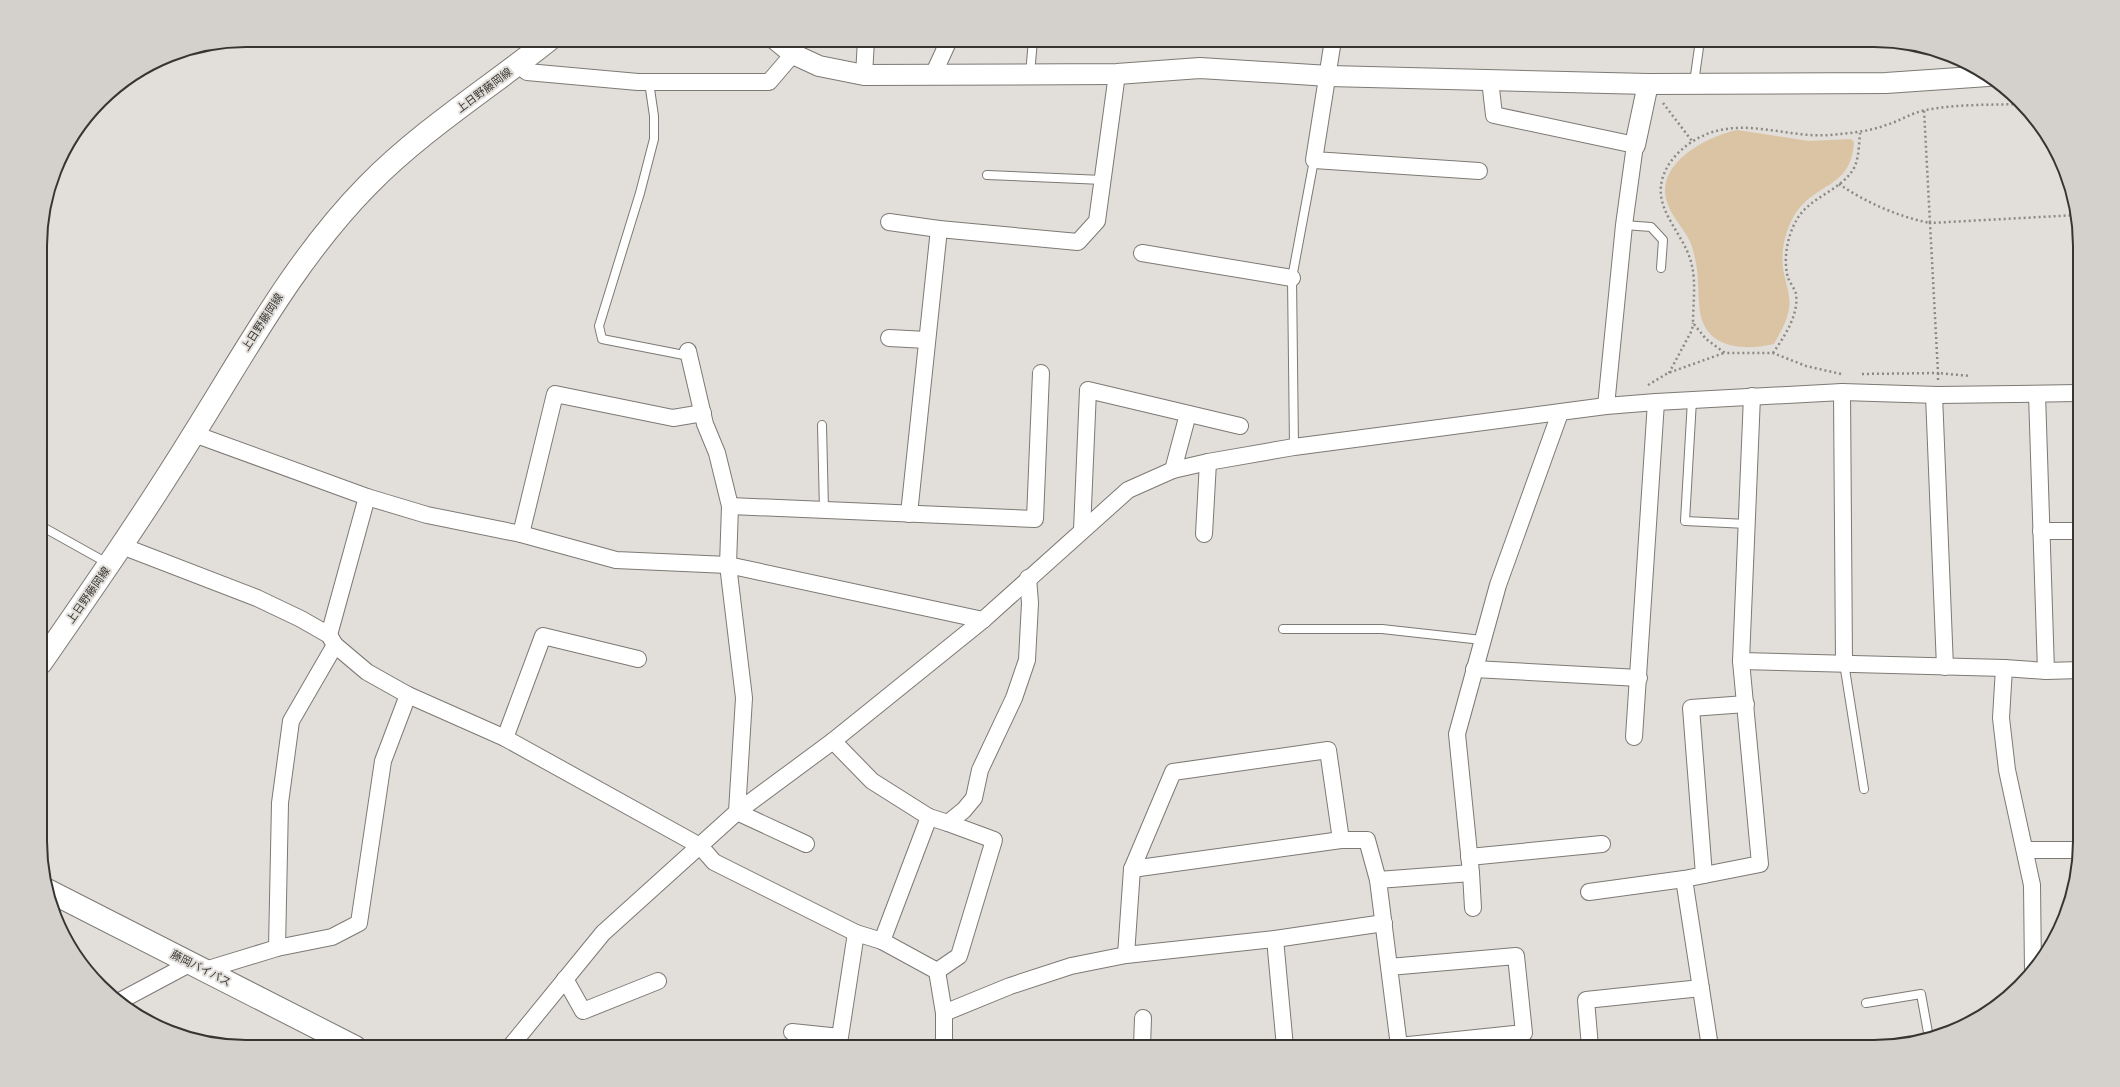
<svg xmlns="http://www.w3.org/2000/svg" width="2120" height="1087" font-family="'PT Sans Narrow','Noto Sans JP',sans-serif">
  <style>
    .green { fill: #dac4a4 }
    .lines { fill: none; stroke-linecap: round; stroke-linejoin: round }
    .service-casing { stroke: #7d7974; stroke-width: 10 }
    .minor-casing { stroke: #7d7974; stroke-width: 18 }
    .tertiary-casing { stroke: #7d7974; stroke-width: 22 }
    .secondary-casing { stroke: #7d7974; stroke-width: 24 }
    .trunk-casing { stroke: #7d7974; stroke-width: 24 }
    .path { stroke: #8c8985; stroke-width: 2.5; stroke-dasharray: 2 3; stroke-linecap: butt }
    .service { stroke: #fff; stroke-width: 8 }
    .minor { stroke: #fff; stroke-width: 16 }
    .tertiary { stroke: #fff; stroke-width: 20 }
    .secondary { stroke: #fff; stroke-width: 22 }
    .trunk { stroke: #fff; stroke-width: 22 }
    .labels { text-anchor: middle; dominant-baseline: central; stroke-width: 4; stroke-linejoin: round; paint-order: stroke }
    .street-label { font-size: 11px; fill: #363532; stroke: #e2ded9 }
    .rim { fill: none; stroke: #363532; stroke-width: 2 }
  </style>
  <rect width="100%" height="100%" fill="#e2ded9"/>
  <path class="green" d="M1737 130 1809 141 1851 139 1854 142C1851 190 1815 181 1794 216 1784 233 1780 255 1784 274 1787 287 1792 301 1788 313 1786 324 1779 334 1774 344 1748 350 1712 350 1702 320 1698 308 1699 295 1698 283 1698 273 1696 261 1693 250 1689 233 1674 221 1668 205 1652 165 1705 137 1737 130Z"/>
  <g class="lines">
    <g class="service-casing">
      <g id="service">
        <path d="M1030 74 1033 40"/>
        <path d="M649 82 654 116V139L640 193 599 326 602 339 689 356"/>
        <path d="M1694 83 1700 40"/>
        <path d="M987 175 1103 180"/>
        <path d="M1624 225 1651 227 1663 240 1661 268"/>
        <path d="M1692 400 1685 521 1747 524"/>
        <path d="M822 425 824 510"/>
        <path d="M1294 447 1292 278 1314 160"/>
        <path d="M41 526 109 564"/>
        <path d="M1283 629H1382L1482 640"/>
        <path d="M1844 663 1864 789"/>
        <path d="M1866 1003 1921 994 1929 1038"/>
        <path d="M1807 1047 1811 1046"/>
      </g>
    </g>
    <g class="minor-casing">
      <g id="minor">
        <path d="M1333 40 1314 160 1479 171"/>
        <path d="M518 65 527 72 638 82H769L793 54"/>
        <path d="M864 75 866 40"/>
        <path d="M933 75 949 40"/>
        <path d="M1490 80 1494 115 1635 145 1624 225 1606 406"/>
        <path d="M889 222 939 229"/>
        <path d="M1142 253 1292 278"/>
        <path d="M889 338 927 340"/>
        <path d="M688 351 705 424 717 453 730 506 728 565 744 698 737 812 806 844"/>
        <path d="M1842 392 1844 663"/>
        <path d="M2037 394 2046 671"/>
        <path d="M1934 395 1945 667"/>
        <path d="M1752 396 1741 661 2004 668 2046 671 2080 670"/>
        <path d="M194 434 367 497 427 515 521 534 616 560 728 565 983 620"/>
        <path d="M1173 470 1188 414"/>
        <path d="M730 506 1035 519 1041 373"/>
        <path d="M909 514 939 229 1078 242 1097 221 1117 74"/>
        <path d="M1082 530 1088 390 1240 426"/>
        <path d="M2041 531H2079"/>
        <path d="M521 534 555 394 673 418 703 413"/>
        <path d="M1204 534 1208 462"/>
        <path d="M122 546 257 598 301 619 329 635 335 645 367 672 408 695 505 738 700 846 714 862 856 933 882 941 937 971 944 1013V1047"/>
        <path d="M329 635 367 497"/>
        <path d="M335 645 291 721 280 803 277 948 332 937 359 923 383 761 408 695"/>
        <path d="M2004 668 2001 718 2007 770 2032 885 2033 972"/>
        <path d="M1474 669 1639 678"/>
        <path d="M1634 737 1656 402"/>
        <path d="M505 738 543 636 638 659"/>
        <path d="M833 741 872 781 929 817 948 823 964 810 974 798 980 770 1014 698 1027 660 1030 603 1028 578"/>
        <path d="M2025 850H2079"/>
        <path d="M1469 857 1602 844"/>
        <path d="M1132 869 1341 840"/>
        <path d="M1471 873 1473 908"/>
        <path d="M1704 875 1691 708 1746 704"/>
        <path d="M1589 892 1684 879"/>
        <path d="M1275 939 1285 1047"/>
        <path d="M882 941 929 817"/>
        <path d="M1126 955 1132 869 1173 772 1328 750 1341 840H1367L1378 880"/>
        <path d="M1389 967 1516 956 1524 1033 1399 1046 1378 880 1471 873 1457 734 1498 585 1560 413"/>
        <path d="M205 970 277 948"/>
        <path d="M937 971 959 956 994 840 948 823"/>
        <path d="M565 979 583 1011 658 981"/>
        <path d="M118 1002 191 963"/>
        <path d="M944 1013 1010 986 1071 966 1126 955 1275 939 1384 923"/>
        <path d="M792 1032 840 1037 856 933"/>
        <path d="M510 1047 603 933 737 812 833 741 983 620 1128 490 1173 470 1208 462 1294 447 1606 406 1656 402 1842 392 1938 395 2079 393"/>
        <path d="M1142 1047 1143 1018"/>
        <path d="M1590 1047 1586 1000 1701 988"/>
        <path d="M1710 1047 1684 879 1760 864 1741 661"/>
      </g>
    </g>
    <g class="tertiary-casing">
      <g id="tertiary">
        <path d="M776 40 793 54 819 66 864 75 1117 74 1200 68 1329 76 1648 84"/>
        <path d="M1635 145 1648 84 1886 83 1988 76"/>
      </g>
    </g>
    <g class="secondary-casing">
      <path id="secondary" d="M41 663C93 588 145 513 193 435 247 349 296 258 368 185 422 130 489 88 549 40"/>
    </g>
    <g class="trunk-casing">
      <path id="trunk" d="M47 890 355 1047"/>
    </g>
    <g class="path">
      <path d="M1663 103 1692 141"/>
      <path d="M1839 184C1865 202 1899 217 1930 223L1924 110"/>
      <path d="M1773 353C1784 337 1799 315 1796 294 1795 289 1790 283 1788 278 1783 260 1787 237 1796 221 1809 196 1843 191 1855 166 1859 156 1859 143 1860 133"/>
      <path d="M1669 373 1692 330 1693 323"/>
      <path d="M1841 374 1806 366 1773 353H1725L1706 339 1693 323C1693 305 1696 283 1692 266 1686 235 1654 212 1662 180 1668 156 1693 137 1716 131 1753 121 1792 138 1830 135 1849 133 1868 132 1886 125 1900 121 1911 113 1926 110 1957 104 1990 105 2022 104"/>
      <path d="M1862 374 1938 373 1930 223 2077 215"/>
      <path d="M1938 380V373L1970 376"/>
      <path d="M1648 385 1668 373 1724 353"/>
    </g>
    <use href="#service" class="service"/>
    <use href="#minor" class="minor"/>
    <use href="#tertiary" class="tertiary"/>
    <use href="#secondary" class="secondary"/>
    <use href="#trunk" class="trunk"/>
  </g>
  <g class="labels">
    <g class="street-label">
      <text transform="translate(484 90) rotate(-37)">上日野藤岡線</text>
      <text transform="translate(262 322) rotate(-57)">上日野藤岡線</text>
      <text transform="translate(88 595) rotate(-55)">上日野藤岡線</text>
      <text transform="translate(201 968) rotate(27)">藤岡バイパス</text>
    </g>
  </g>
  <path d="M0 0H2120V1087H0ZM246 47H1874A199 199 0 0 1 2073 246V841A199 199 0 0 1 1874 1040H246A199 199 0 0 1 47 841V246A199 199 0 0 1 246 47Z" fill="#d4d0cc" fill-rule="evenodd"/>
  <path class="rim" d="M246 47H1874A199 199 0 0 1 2073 246V841A199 199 0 0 1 1874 1040H246A199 199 0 0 1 47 841V246A199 199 0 0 1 246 47Z"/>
</svg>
